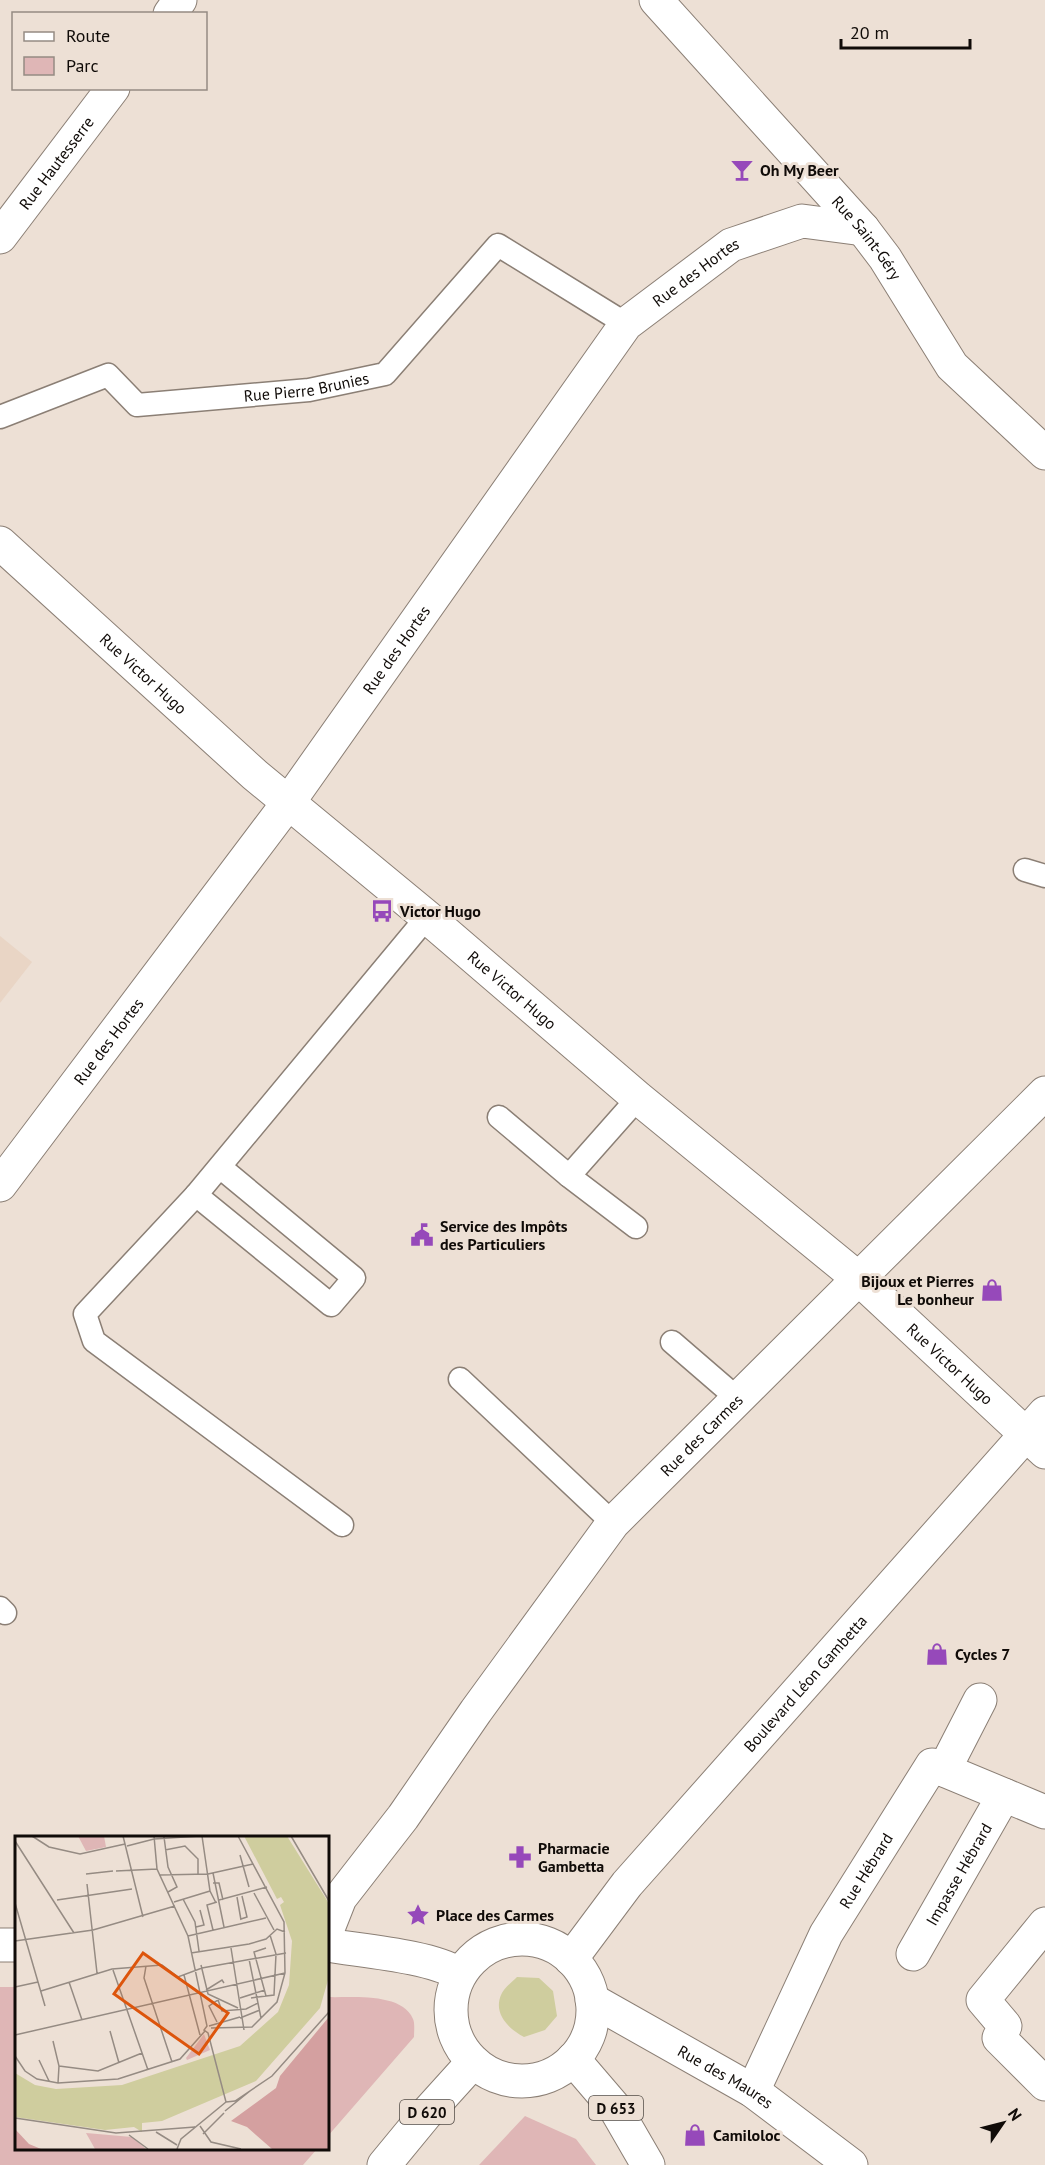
<svg xmlns="http://www.w3.org/2000/svg" width="1045" height="2165" font-family="'PT Sans',sans-serif">
  <style>
    .built { fill: #e9d5c5 }
    .green { fill: #dfb6b6 }
    .water { fill: #cfcd9e }
    .lines { fill: none; stroke-linecap: round; stroke-linejoin: round }
    .lane-casing { stroke: #8b7f75; stroke-width: 25 }
    .street-casing { stroke: #8b7f75; stroke-width: 35 }
    .secondary-casing { stroke: #8b7f75; stroke-width: 35 }
    .primary-casing { stroke: #8b7f75; stroke-width: 35 }
    .lane { stroke: #fff; stroke-width: 22 }
    .street { stroke: #fff; stroke-width: 33 }
    .secondary { stroke: #fff; stroke-width: 33 }
    .primary { stroke: #fff; stroke-width: 33 }
    .labels { text-anchor: middle; dominant-baseline: central; stroke-width: 6; stroke-linejoin: round; paint-order: stroke }
    .shield { fill: #ede0d5; stroke: #524b46; stroke-width: 1.5 }
    .shield-label { font-size: 15px; font-weight: bold; fill: #100b08 }
    .street-label { font-size: 16px; fill: #100b08; stroke: #ede0d5 }
    .poi-label { font-size: 16px; font-weight: bold; fill: #100b08; stroke: #ede0d5; text-anchor: start }
    .inset-road { fill: none; stroke: #958b83; stroke-width: 1.5 }
    .view { fill: #dd550c; fill-opacity: 0.15; stroke: #dd550c; stroke-width: 3 }
    .inset-edge { fill: none; stroke: #100b08; stroke-width: 3 }
  </style>
  <rect width="100%" height="100%" fill="#ede0d5"/>
  <path class="built" d="M0 936 32 962 0 1003Z"/>
  <g class="green">
    <path d="M0 1987H16V2148L317 2149 303 2165H0Z"/>
    <path d="M327 1997C351 1998 402 1992 413 2019 415 2023 414 2032 414 2037L327 2137Z"/>
    <path d="M525 2116 576 2139 596 2165H479Z"/>
  </g>
  <path class="water" d="M517 1977 539 1978 553 1991 557 2016 545 2030 524 2037C509 2029 493 2014 501 1995 503 1989 512 1982 517 1977Z"/>
  <g class="lines">
    <g class="lane-casing">
      <g id="lane">
        <path id="s1" d="M0 417 108 375 137 405 309 390 385 374 498 245 626 324"/>
        <path d="M1025 870 1045 876"/>
        <path d="M499 1117 569 1176 636 1227"/>
        <path d="M569 1176 638 1098"/>
        <path d="M196 1195 331 1305 354 1278 220 1167"/>
        <path d="M672 1342 738 1399"/>
        <path d="M460 1379 613 1523"/>
        <path d="M342 1525 94 1341 85 1314 196 1195 427 917"/>
        <path d="M0 1608 5 1613"/>
      </g>
    </g>
    <g class="street-casing">
      <g id="street">
        <path id="s2" d="M656 0 863 229 885 258 952 366 1045 453"/>
        <path d="M170 14 180 0"/>
        <path id="s3" d="M0 237 113 88"/>
        <path id="s4" d="M0 543 255 775 427 917 638 1098 859 1279 1045 1452"/>
        <path id="s5" d="M0 1185 288 803 626 324 731 245 802 221 863 229"/>
        <path d="M944 1770 980 1700"/>
        <path d="M1045 1924 983 2000 1005 2026 999 2038 1045 2084"/>
        <path id="s6" d="M327 1931 340 1898 403 1817 476 1711 613 1523 1045 1093"/>
        <path id="s7" d="M913 1954 1004 1795"/>
        <path id="s8" d="M592 2000 753 2091 851 2165"/>
        <path id="s9" d="M753 2091 826 1934 932 1765 1045 1812"/>
      </g>
    </g>
    <g class="secondary-casing">
      <g id="secondary">
        <path d="M0 1945H16"/>
        <path d="M327 1945C362 1951 430 1956 459 1974"/>
        <path id="s10" d="M571 1959 627 1884 1045 1413"/>
      </g>
    </g>
    <g class="primary-casing">
      <g id="primary">
        <circle cx="522" cy="2010" r="71"/>
        <path d="M573 2059 615 2108 648 2165"/>
        <path d="M384 2165 426 2114 473 2062"/>
      </g>
    </g>
    <use href="#lane" class="lane"/>
    <use href="#street" class="street"/>
    <use href="#secondary" class="secondary"/>
    <use href="#primary" class="primary"/>
  </g>
  <defs>
    <g id="bar-bare" transform="scale(1.8)"><path d="M-6-5H6L.8 .8V4.5H3.5V6h-7V4.5H-.8V.8Z" fill="#9649ba" stroke="#ede0d5" stroke-width="2.5" paint-order="stroke"/></g>
    <g id="bus-bare" transform="scale(1.8)"><path d="M-5-6H5V4H4V6H2V4H-2V6H-4V4H-5ZM-3.5-4V0h7V-4ZM-3.5 1.2v1.5H-2V1.2ZM2 1.2v1.5H3.5V1.2Z" fill="#9649ba" stroke="#ede0d5" stroke-width="2.5" paint-order="stroke"/></g>
    <g id="civic-bare" transform="scale(1.8)"><path d="M-.6-6.5H3V-4.5H.6V-3L4-1V1h2V6H-6V1h2V-1L-.6-3ZM-1.2 2.5V6h2.4V2.5Z" fill="#9649ba" stroke="#ede0d5" stroke-width="2.5" paint-order="stroke"/></g>
    <g id="shop-bare" transform="scale(1.8)"><path d="M-5-2.5h2.3a2.7 3.5 0 0 1 5.4 0H5L5.5 6h-11ZM-1.5-2.5h3a1.5 2.3 0 0 0-3 0Z" fill="#9649ba" stroke="#ede0d5" stroke-width="2.5" paint-order="stroke"/></g>
    <g id="pharmacy-bare" transform="scale(1.8)"><path d="M-2-6h4v4h4v4h-4v4h-4v-4h-4v-4h4Z" fill="#9649ba" stroke="#ede0d5" stroke-width="2.5" paint-order="stroke"/></g>
    <g id="sight-bare" transform="scale(1.8)"><path d="M0-6L1.8-2.2L6-1.7L2.9 1.2L3.7 5.4L0 3.3L-3.7 5.4L-2.9 1.2L-6-1.7L-1.8-2.2Z" fill="#9649ba" stroke="#ede0d5" stroke-width="2.5" paint-order="stroke"/></g>
  </defs>
  <g fill-rule="evenodd">
    <use href="#bar-bare" x="742" y="170"/>
    <use href="#bus-bare" x="382" y="911"/>
    <use href="#civic-bare" x="422" y="1235"/>
    <use href="#shop-bare" x="992" y="1290"/>
    <use href="#shop-bare" x="937" y="1654"/>
    <use href="#pharmacy-bare" x="520" y="1857"/>
    <use href="#sight-bare" x="418" y="1915"/>
    <use href="#shop-bare" x="695" y="2135"/>
  </g>
  <g class="labels">
    <g class="shield">
      <rect x="589" y="2096" width="54" height="24" rx="4.5"/>
      <rect x="400" y="2100" width="54" height="24" rx="4.5"/>
    </g>
    <g class="shield-label">
      <text x="616" y="2108">D 653</text>
      <text x="427" y="2112">D 620</text>
    </g>
    <g class="street-label">
      <text stroke="none"><textPath href="#s3" startOffset="93">Rue Hautesserre</textPath></text>
      <text stroke="none"><textPath href="#s2" startOffset="318">Rue Saint-Géry</textPath></text>
      <text stroke="none"><textPath href="#s5" startOffset="1152">Rue des Hortes</textPath></text>
      <text stroke="none"><textPath href="#s1" startOffset="328">Rue Pierre Brunies</textPath></text>
      <text stroke="none"><textPath href="#s5" startOffset="666">Rue des Hortes</textPath></text>
      <text stroke="none"><textPath href="#s4" startOffset="194">Rue Victor Hugo</textPath></text>
      <text stroke="none"><textPath href="#s4" startOffset="680">Rue Victor Hugo</textPath></text>
      <text stroke="none"><textPath href="#s5" startOffset="180">Rue des Hortes</textPath></text>
      <text stroke="none"><textPath href="#s4" startOffset="1256">Rue Victor Hugo</textPath></text>
      <text stroke="none"><textPath href="#s6" startOffset="624">Rue des Carmes</textPath></text>
      <text stroke="none"><textPath href="#s10" startOffset="362">Boulevard Léon Gambetta</textPath></text>
      <text stroke="none"><textPath href="#s9" startOffset="248">Rue Hébrard</textPath></text>
      <text stroke="none"><textPath href="#s7" startOffset="92">Impasse Hébrard</textPath></text>
      <text stroke="none"><textPath href="#s8" startOffset="154">Rue des Maures</textPath></text>
    </g>
    <g class="poi-label">
      <text x="760" y="170">Oh My Beer</text>
      <text x="400" y="911">Victor Hugo</text>
      <text x="440" y="1226">Service des Impôts<tspan x="440" dy="18">des Particuliers</tspan></text>
      <text x="974" y="1281" text-anchor="end">Bijoux et Pierres<tspan x="974" dy="18">Le bonheur</tspan></text>
      <text x="955" y="1654">Cycles 7</text>
      <text x="538" y="1848">Pharmacie<tspan x="538" dy="18">Gambetta</tspan></text>
      <text x="436" y="1915">Place des Carmes</text>
      <text x="713" y="2135">Camiloloc</text>
    </g>
  </g>
  <g transform="translate(15 1836)">
    <rect width="314" height="314" fill="#ede0d5"/>
    <path d="M63 0H89L91 11 71 15ZM189 198 195 214 172 224 171 222ZM71 297 117 301 131 313H80Z" fill="#dfb6b6"/>
    <path d="M313 182V313H257L232 291 216 285 261 252 265 240ZM0 293 14 308 26 313H0Z" fill="#d4a0a0"/>
    <path d="M229 0H272L313 66V144L305 172 241 245 147 285 127 287V296L119 291 90 294 0 281V237L20 249 41 253 107 249 225 210 263 176 274 149 277 105 265 69 269 66 266 61 262 63Z" fill="#cfcd9e"/>
    <path class="inset-road" d="M17 0 34 11 65 18 110 8M108 0 128 81M139 0 142 33 173 100 192 190 189 194 193 197 211 266M187 0 195 55 201 67M276 0 314 65M149 1 153 31 162 51 153 56M0 5 59 97M112 10 139 3 185 0M150 14 170 10 183 23V38M225 19 234 51M101 35 142 33M198 37 209 91M71 38 98 35M144 39 193 38 238 28M198 47H204L208 64M72 48 82 137M239 57 259 94M222 61 226 84M168 63 180 86 184 115M42 64 117 53M204 64 252 51M159 66 195 55M0 67 30 170M226 83 232 81 227 60M181 91 189 89 185 74M198 94 192 69 202 66M173 100 251 82M0 105 78 94 160 70M216 112 229 194M176 117 234 108 251 103 262 93 270 96M234 123 246 182M186 129 193 158 223 172M131 130 129 142 157 226M98 134 133 234M169 139 185 199M54 146 67 184M0 151 23 146M191 154 207 144 209 147M26 155 97 133 147 129 163 141 187 132 271 117M251 160 239 116 251 112M225 162 250 154M236 162 259 159 261 118 255 99M225 182 245 174M202 186 194 170 203 164 207 175 231 173 243 167M194 190 225 181M196 192 237 191 262 166 270 137 269 86 223 0M95 195 104 227M0 199 270 137M38 205 44 230 43 247M0 220 10 235 22 243 43 247 103 243 165 223 190 195M24 224 34 245M44 230 83 235 127 217M211 266 220 265 257 240 314 176M210 275 235 255M0 282 101 297 180 291M185 290 196 306 226 313M141 296 162 309M188 298 209 277M114 299 133 313M162 313 166 303 211 266"/>
    <path class="view" d="M128 117 213 177 184 218 99 158Z"/>
    <rect width="314" height="314" class="inset-edge"/>
  </g>
  <rect x="12" y="12" width="195" height="78" fill="#ede0d5" stroke="#958b83" stroke-width="1.5"/>
  <rect x="24" y="32" width="30" height="9" fill="#ffffff" stroke="#958b83" stroke-width="1.5"/>
  <text x="66" y="42" font-size="18" fill="#100b08">Route</text>
  <rect x="24" y="57" width="30" height="18" fill="#dfb6b6" stroke="#958b83" stroke-width="1.5"/>
  <text x="66" y="72" font-size="18" fill="#100b08">Parc</text>
  <g transform="translate(1003 2123) rotate(55)" stroke="#ede0d5" stroke-width="4.5" paint-order="stroke">
  <path d="M0-4.5L10 22L0 15L-10 22Z" fill="#100b08"/>
  <text y="-9" font-size="16" font-weight="bold" text-anchor="middle" fill="#100b08">N</text>
  </g>
  <path d="M841 39v9h129v-9" fill="none" stroke="#100b08" stroke-width="3"/>
  <text x="850" y="39" font-size="18" fill="#100b08" stroke="#ede0d5" stroke-width="4.5" paint-order="stroke">20 m</text>
</svg>
